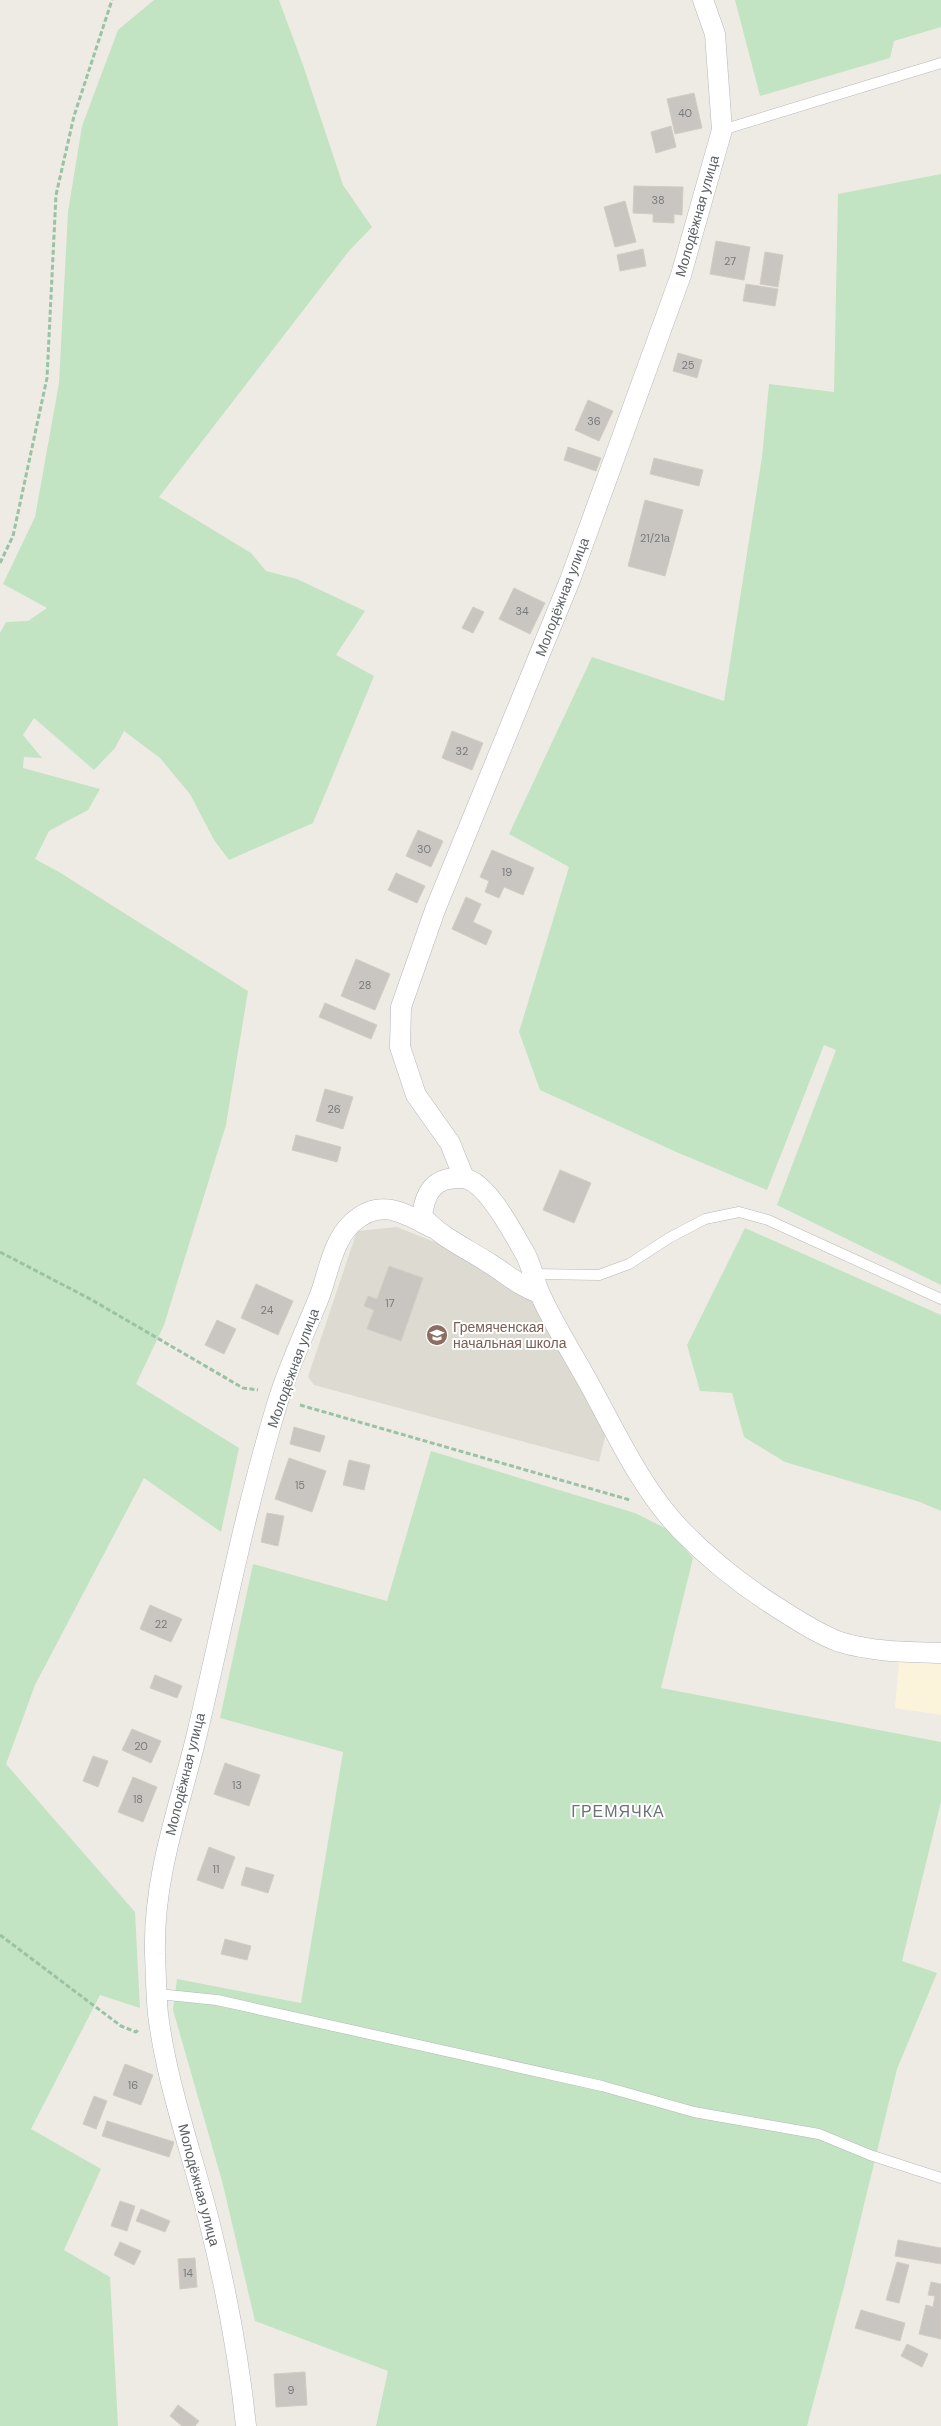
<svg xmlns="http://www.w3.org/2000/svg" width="941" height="2426" font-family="'DM Sans',sans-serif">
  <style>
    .commercial { fill: #fcf3db }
    .education { fill: #dddad2 }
    .green { fill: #c3e4c2 }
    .building { fill: #c9c6c1; stroke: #d2cdc3 }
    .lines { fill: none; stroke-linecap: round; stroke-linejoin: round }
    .service-casing { stroke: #b4b7ba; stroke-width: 11 }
    .minor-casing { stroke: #b4b7ba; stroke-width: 21 }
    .path { stroke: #9ac2a4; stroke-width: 3; stroke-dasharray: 5 2.5; stroke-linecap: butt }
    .service { stroke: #fff; stroke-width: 10 }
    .minor { stroke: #fff; stroke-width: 20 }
    .labels { text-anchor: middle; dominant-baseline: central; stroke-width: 4; stroke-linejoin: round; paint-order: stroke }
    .number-label { font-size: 11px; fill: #777a7b }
    .street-label { font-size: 14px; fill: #5c6064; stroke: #fff }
    .education-label { font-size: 14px; fill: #785e54; stroke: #fff; text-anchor: start }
    .quarter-label { font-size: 16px; letter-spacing: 1px; fill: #6d7276; stroke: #fff }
  </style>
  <rect width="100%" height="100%" fill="#eeebe4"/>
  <path class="commercial" d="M900 1651 941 1653V1715L895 1708Z"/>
  <path class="education" d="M397 1227 447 1247 527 1292 607 1428 599 1462 314 1385 308 1377 357 1231Z"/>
  <g class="green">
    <path d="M154 0H279L303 65 343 185 372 227 349 251 159 497 251 553 266 571 297 579 365 611 336 655 374 676 313 823 229 860 214 840 190 794 160 758 124 731 115 748 94 770 34 718 23 735 42 758 24 757 23 768 100 789 88 810 49 831 35 859 59 872 248 991 226 1125 164 1325 136 1384 239 1448 221 1532 144 1478 35 1685 6 1764 135 1912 140 2008 100 1995 31 2129 101 2169 64 2250 110 2277 118 2426H0V633L6 622 28 621 47 608 3 584 35 517 59 383 68 212 82 126 118 30Z"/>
    <path d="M735 0H941V27L894 41 890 58 760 96Z"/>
    <path d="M941 174V1285L777 1205 836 1050 824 1045 767 1190 674 1151 540 1090 519 1032 569 867 509 834 592 657 724 701 762 457 769 384 834 392 838 194Z"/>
    <path d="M745 1228 941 1315V1511L920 1502 785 1462 744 1437 732 1393 700 1391 687 1345Z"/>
    <path d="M431 1451 635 1513 669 1530 693 1558 661 1688 941 1742V1802L902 1961 937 1973 897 2069 844 2287 807 2426H376L388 2371 255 2321 222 2181 173 2010 177 1979 301 2003 343 1752 220 1718 253 1564 387 1601Z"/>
  </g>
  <g class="building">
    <path d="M694 93 702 128 675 134 667 99Z"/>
    <path d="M671 126 676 147 656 153 651 132Z"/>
    <path d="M634 186 683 187 682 215 674 214V223L653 222V214L633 213Z"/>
    <path d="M625 201 636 242 615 247 604 207Z"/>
    <path d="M716 241 750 247 744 280 710 274Z"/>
    <path d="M643 249 646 266 620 271 617 255Z"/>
    <path d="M765 252 783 255 778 287 760 284Z"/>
    <path d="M746 284 778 289 775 306 743 301Z"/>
    <path d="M678 353 702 360 697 378 673 371Z"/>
    <path d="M588 400 613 411 599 441 575 430Z"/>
    <path d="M568 447 601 458 596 471 564 460Z"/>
    <path d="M654 458 703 470 699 486 650 474Z"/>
    <path d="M645 500 683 510 665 576 628 566Z"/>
    <path d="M514 588 545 603 530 634 499 619Z"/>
    <path d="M473 607 484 612 473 633 462 628Z"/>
    <path d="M452 731 483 743 472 770 442 758Z"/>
    <path d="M418 830 443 841 431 867 406 856Z"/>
    <path d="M492 850 534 868 523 895 504 887 499 898 485 892 489 881 480 877Z"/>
    <path d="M396 873 425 886 417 903 388 890Z"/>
    <path d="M466 897 481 904 473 922 492 931 486 945 452 929Z"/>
    <path d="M356 959 390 974 375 1010 341 996Z"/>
    <path d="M325 1003 377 1025 371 1039 319 1017Z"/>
    <path d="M325 1089 353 1097 343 1129 316 1121Z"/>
    <path d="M296 1135 341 1147 337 1162 292 1150Z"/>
    <path d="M560 1170 591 1183 574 1223 543 1210Z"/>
    <path d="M389 1266 423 1278 401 1341 367 1329 374 1310 364 1306 368 1296 377 1299Z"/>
    <path d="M256 1284 293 1301 278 1335 241 1318Z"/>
    <path d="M217 1320 236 1329 224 1354 205 1345Z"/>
    <path d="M294 1427 325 1436 320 1452 290 1444Z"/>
    <path d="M289 1458 326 1471 312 1512 275 1499Z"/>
    <path d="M349 1460 370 1465 364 1490 343 1485Z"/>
    <path d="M267 1513 284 1516 278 1546 261 1542Z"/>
    <path d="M150 1605 182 1619 171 1642 140 1629Z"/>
    <path d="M155 1675 182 1686 177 1698 150 1688Z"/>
    <path d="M132 1729 161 1741 151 1763 122 1750Z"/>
    <path d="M93 1756 108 1761 98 1787 83 1781Z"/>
    <path d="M225 1763 260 1775 249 1806 214 1794Z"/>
    <path d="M133 1777 157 1787 143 1822 118 1812Z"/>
    <path d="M209 1847 235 1857 223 1889 197 1880Z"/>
    <path d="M246 1867 274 1875 268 1893 241 1885Z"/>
    <path d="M225 1939 251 1946 247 1960 221 1954Z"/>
    <path d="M125 2064 153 2075 141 2105 113 2095Z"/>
    <path d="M94 2096 107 2101 96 2129 83 2124Z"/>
    <path d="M107 2121 174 2142 169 2157 102 2136Z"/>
    <path d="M120 2201 135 2206 127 2231 111 2226Z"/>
    <path d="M141 2209 170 2221 165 2232 136 2221Z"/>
    <path d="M898 2240 941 2248V2264L895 2256Z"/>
    <path d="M120 2242 141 2251 134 2265 114 2255Z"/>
    <path d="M195 2258 197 2287 180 2289 178 2259Z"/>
    <path d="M897 2262 909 2265 899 2303 886 2300Z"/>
    <path d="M931 2282 941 2284V2339L919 2334 926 2305 933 2307 935 2296 928 2295Z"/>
    <path d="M861 2310 905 2323 900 2341 855 2328Z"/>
    <path d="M907 2344 928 2354 922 2367 901 2356Z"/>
    <path d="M305 2372 307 2405 276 2407 274 2374Z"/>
    <path d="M178 2405 199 2421 195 2426H182L170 2416Z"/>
  </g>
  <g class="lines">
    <g class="service-casing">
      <g id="service">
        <path d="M722 130 941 63"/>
        <path d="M534 1274 599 1275 629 1264 669 1238 705 1219 739 1212 768 1220 941 1299"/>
        <path d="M158 1994 217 2000 602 2086 694 2112 819 2134 870 2155 941 2178"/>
      </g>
    </g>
    <g class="minor-casing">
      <g id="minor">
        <path d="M464 1178 450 1143 416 1095 400 1047 401 1007 435 910 570 580 681 275 722 130 715 34 703 0"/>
        <path d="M539 1293C519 1286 507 1274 489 1263 466 1248 440 1237 422 1216 425 1192 434 1177 461 1178 485 1178 512 1231 523 1250 532 1264 533 1279 540 1294 553 1323 571 1351 587 1380 615 1430 640 1487 680 1529 709 1559 743 1586 778 1608 797 1620 818 1634 840 1642 872 1652 908 1652 941 1653"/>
        <path d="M246 2426C239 2359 227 2294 211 2229 194 2158 167 2087 158 2014 156 1995 156 1974 155 1954 153 1877 178 1812 196 1738 223 1625 244 1512 278 1401 289 1365 306 1330 320 1295 329 1270 333 1241 352 1223 380 1197 403 1213 431 1227"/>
      </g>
    </g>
    <g class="path">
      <path d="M0 563 13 536 47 378 56 195 74 116 112 0"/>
      <path d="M0 1252 92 1300 243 1388 258 1390"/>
      <path d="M300 1405 630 1500"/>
      <path d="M0 1935 121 2026 136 2032 139 2029"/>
    </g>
    <use href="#service" class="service"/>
    <use href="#minor" class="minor"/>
  </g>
  <defs>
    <g id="school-disc" transform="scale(1.125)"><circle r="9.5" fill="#8d6e63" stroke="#fff"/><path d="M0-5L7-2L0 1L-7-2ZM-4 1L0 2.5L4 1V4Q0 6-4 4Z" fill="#fff"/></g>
  </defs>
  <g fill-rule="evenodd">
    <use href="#school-disc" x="437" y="1335"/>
  </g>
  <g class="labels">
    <g class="number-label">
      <text x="685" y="113">40</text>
      <text x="658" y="200">38</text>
      <text x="730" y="261">27</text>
      <text x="688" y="365">25</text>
      <text x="594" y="421">36</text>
      <text x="655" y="538">21/21а</text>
      <text x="522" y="611">34</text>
      <text x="462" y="751">32</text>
      <text x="424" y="849">30</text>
      <text x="507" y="872">19</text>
      <text x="365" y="985">28</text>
      <text x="334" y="1109">26</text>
      <text x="390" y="1303">17</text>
      <text x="267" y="1310">24</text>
      <text x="300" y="1485">15</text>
      <text x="161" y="1624">22</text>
      <text x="141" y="1746">20</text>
      <text x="237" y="1785">13</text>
      <text x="138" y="1799">18</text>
      <text x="216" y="1869">11</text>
      <text x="133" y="2085">16</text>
      <text x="188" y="2273">14</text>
      <text x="291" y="2390">9</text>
    </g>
    <g class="street-label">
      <text transform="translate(697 216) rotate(-74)">Молодёжная улица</text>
      <text transform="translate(562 597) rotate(-69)">Молодёжная улица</text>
      <text transform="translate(293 1368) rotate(-70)">Молодёжная улица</text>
      <text transform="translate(185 1774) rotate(-76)">Молодёжная улица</text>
      <text transform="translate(199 2185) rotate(75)">Молодёжная улица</text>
    </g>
    <g class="education-label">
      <text x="453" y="1327">Гремяченская<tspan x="453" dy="16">начальная школа</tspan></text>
    </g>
    <g class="quarter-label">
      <text x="618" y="1811">ГРЕМЯЧКА</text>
    </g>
  </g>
</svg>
